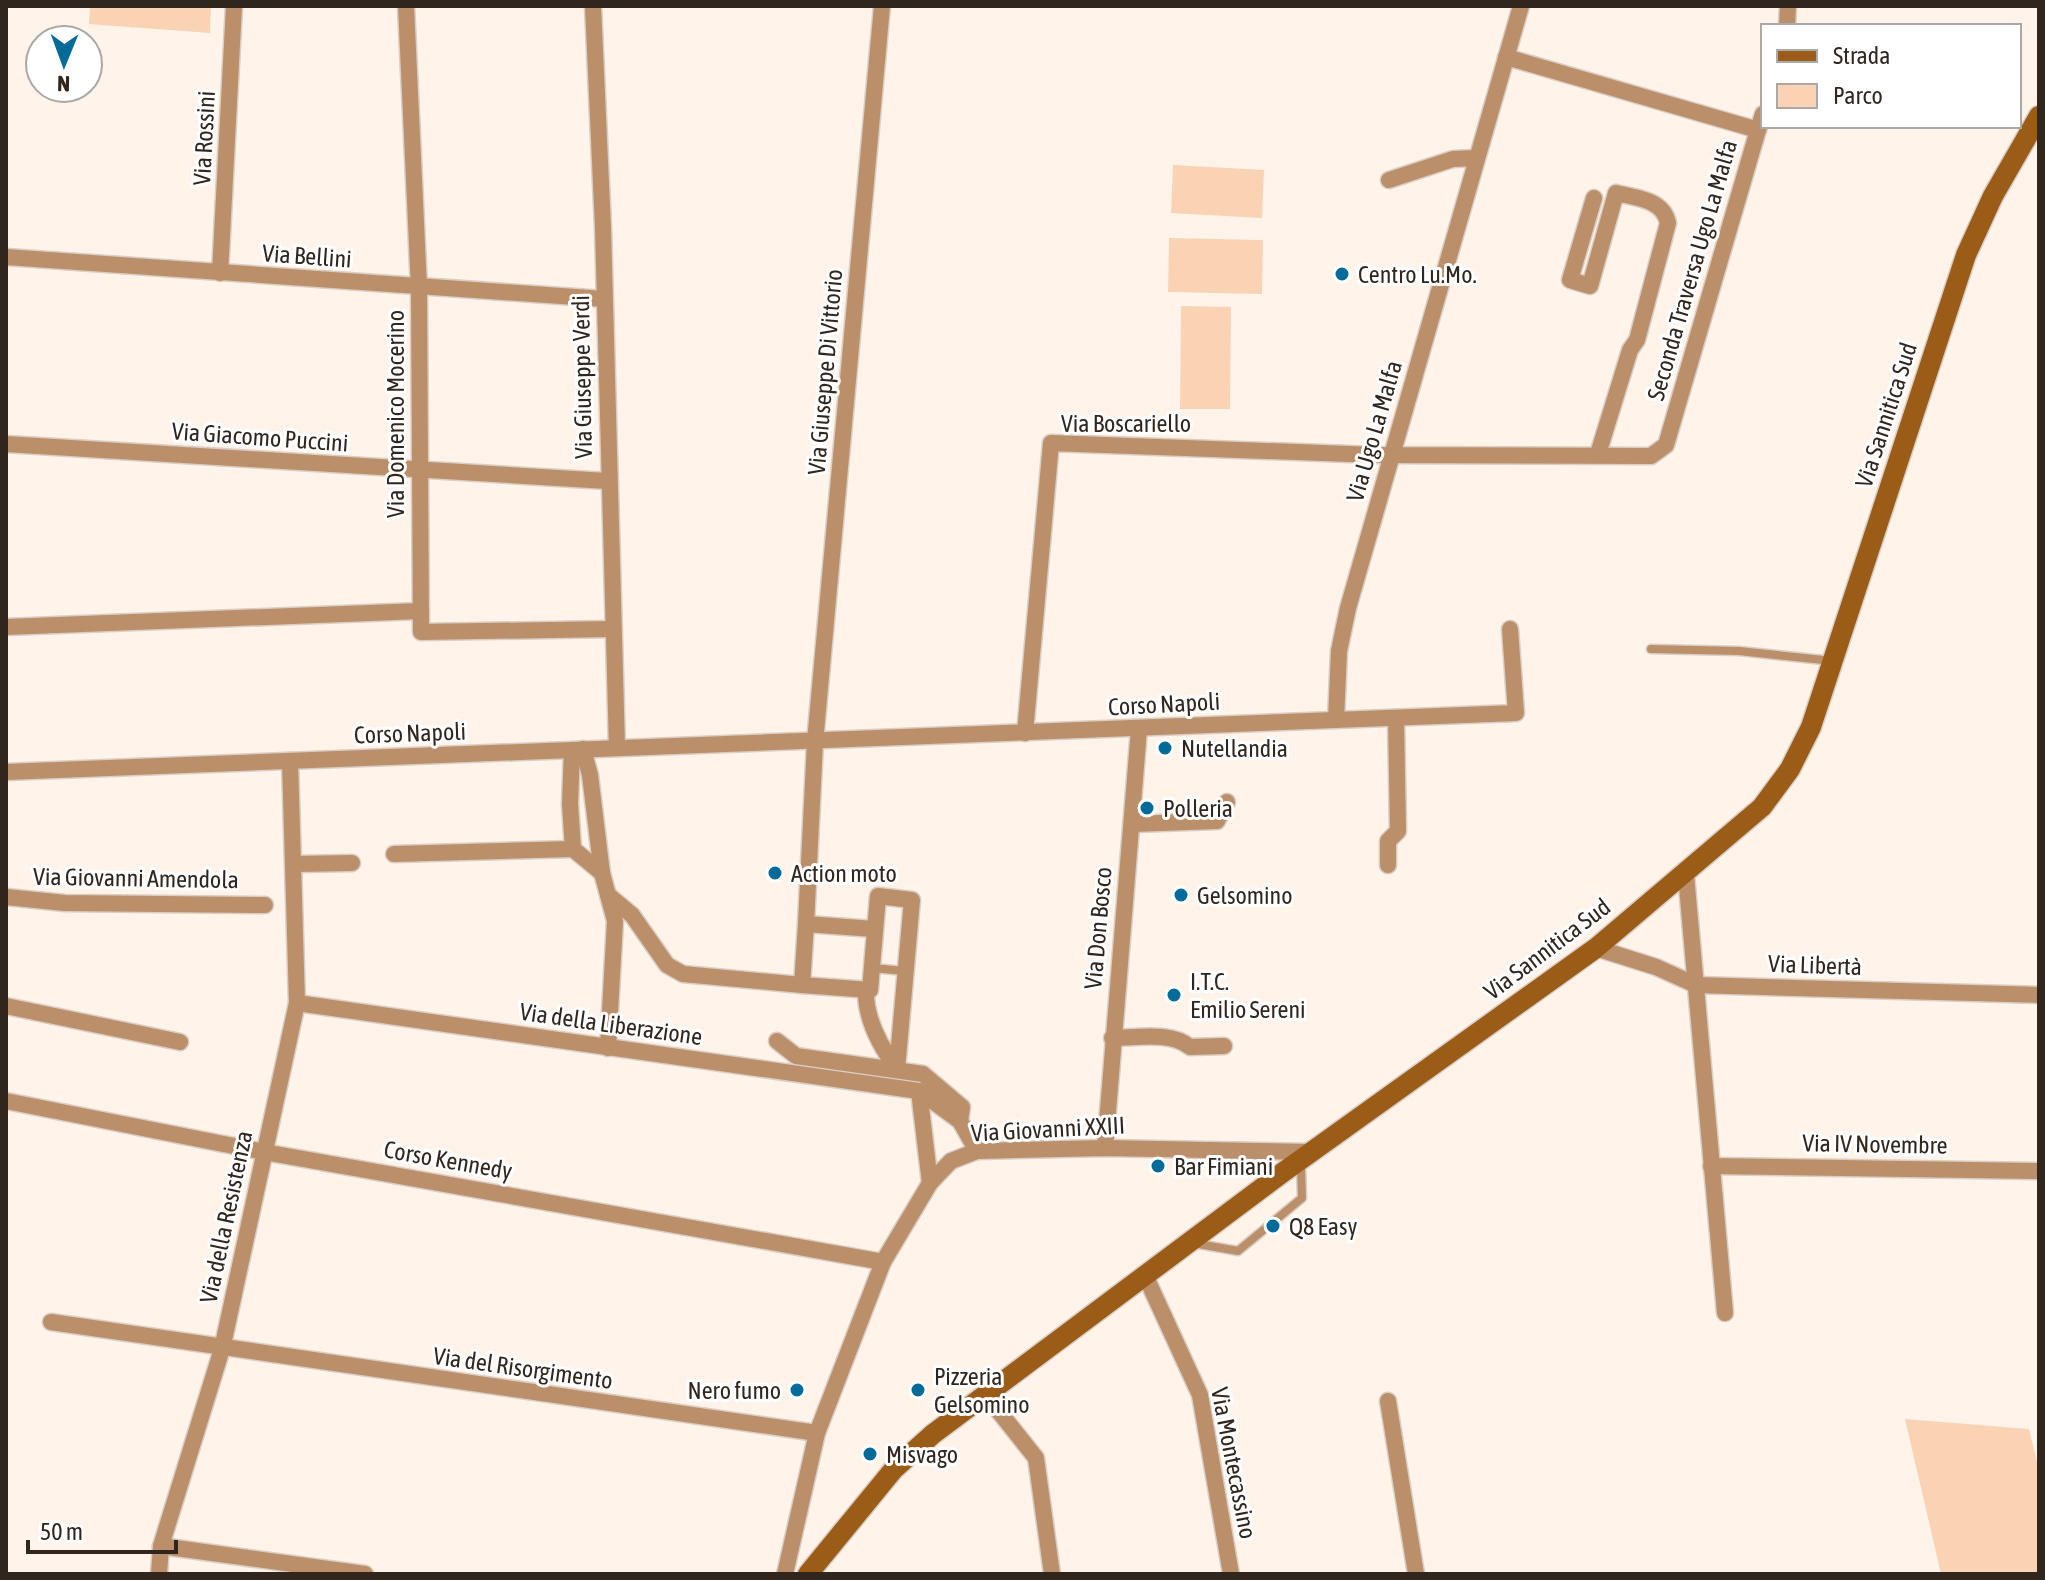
<svg xmlns="http://www.w3.org/2000/svg" width="2045" height="1580" font-family="'Asap Condensed',sans-serif">
  <style>
    .green { fill: #f9d3b4 }
    .lines { fill: none; stroke-linecap: round; stroke-linejoin: round }
    .service-casing { stroke: #dacec5; stroke-width: 11 }
    .minor-casing { stroke: #dacec5; stroke-width: 19 }
    .secondary-casing { stroke: #dacec5; stroke-width: 23 }
    .service { stroke: #bb8f69; stroke-width: 8 }
    .minor { stroke: #bb8f69; stroke-width: 16 }
    .secondary { stroke: #9b5c17; stroke-width: 20 }
    .poi-dot { fill: #006b98; stroke: #fff; stroke-width: 3 }
    .labels { text-anchor: middle; dominant-baseline: central; stroke-width: 6; stroke-linejoin: round; paint-order: stroke }
    .street-label { font-size: 24px; fill: #30261d; stroke: #fff }
    .poi-label { font-size: 24px; fill: #30261d; stroke: #fff; text-anchor: start }
  </style>
  <rect width="100%" height="100%" fill="#fff3ea"/>
  <g class="green">
    <path d="M90 6H211L210 33 89 24Z"/>
    <path d="M1173 165 1264 170 1262 218 1171 213Z"/>
    <path d="M1169 238 1263 240 1262 294 1168 292Z"/>
    <path d="M1181 306 1231 307 1230 409H1180Z"/>
    <path d="M1905 1419 2029 1429 2039 1470V1574H1941Z"/>
  </g>
  <g class="lines">
    <g class="service-casing">
      <g id="service">
        <path d="M1651 649 1739 651 1833 661"/>
        <path d="M872 968 905 971"/>
        <path d="M1193 1243 1238 1251 1302 1198 1301 1164"/>
      </g>
    </g>
    <g class="minor-casing">
      <g id="minor">
        <path d="M406 6 419 288 421 632 611 629"/>
        <path d="M593 6 603 228 617 748"/>
        <path d="M1787 26 1788 6"/>
        <path d="M1758 130 1763 114"/>
        <path d="M1389 180 1453 159 1477 158"/>
        <path d="M1594 198 1570 280 1590 286 1616 193C1636 198 1663 199 1668 223L1637 340 1630 350 1598 454"/>
        <path d="M6 257 604 299"/>
        <path d="M220 273 234 6"/>
        <path d="M6 444 607 481"/>
        <path d="M6 627 420 611"/>
        <path d="M1336 720 1339 651 1348 608 1521 6"/>
        <path d="M1025 733 1051 443 1376 455 1651 456 1666 445 1758 130 1506 57"/>
        <path d="M583 749 590 775 602 873 615 921 608 1048"/>
        <path d="M572 750 570 804 573 849 602 873"/>
        <path d="M6 772 1516 713 1510 629"/>
        <path d="M1132 824 1217 821 1227 802"/>
        <path d="M394 854 573 849"/>
        <path d="M295 864 352 863"/>
        <path d="M1388 865V841L1398 831 1396 718"/>
        <path d="M1686 875 1725 1313"/>
        <path d="M608 895 632 915 667 965 683 974 802 985"/>
        <path d="M6 897 65 903 265 905"/>
        <path d="M806 924 815 742 882 6"/>
        <path d="M874 929 806 924 802 985 870 990 878 896 912 900 897 1069"/>
        <path d="M1596 948 1656 967 1696 985 2039 995"/>
        <path d="M866 990C865 1019 880 1046 897 1069"/>
        <path d="M297 1003 919 1091 960 1121 977 1151"/>
        <path d="M6 1006 180 1042"/>
        <path d="M1112 1038C1136 1038 1171 1031 1190 1047L1224 1046"/>
        <path d="M777 1041 796 1056 923 1074 962 1107 960 1121"/>
        <path d="M919 1091 930 1183"/>
        <path d="M6 1101 264 1152 883 1262"/>
        <path d="M1105 1148 1139 729"/>
        <path d="M1711 1166 2039 1171"/>
        <path d="M1145 1275 1200 1395 1231 1574"/>
        <path d="M51 1322 817 1433"/>
        <path d="M985 1394 1036 1458 1052 1574"/>
        <path d="M1388 1401 1416 1574"/>
        <path d="M161 1546 365 1574"/>
        <path d="M159 1574 161 1546 222 1349 297 1003 290 761"/>
        <path d="M785 1574 817 1433 883 1262 930 1183 951 1161 977 1151 1105 1148 1311 1152"/>
      </g>
    </g>
    <g class="secondary-casing">
      <path id="secondary" d="M808 1574 894 1469 933 1434 1282 1173 1596 948 1762 807 1790 769 1811 727 1966 255 1993 196 2039 116"/>
    </g>
    <use href="#service" class="service"/>
    <use href="#minor" class="minor"/>
    <use href="#secondary" class="secondary"/>
  </g>
  <g class="poi-dot">
    <circle cx="1342" cy="274" r="8"/>
    <circle cx="1165" cy="748" r="8"/>
    <circle cx="1147" cy="808" r="8"/>
    <circle cx="775" cy="873" r="8"/>
    <circle cx="1181" cy="895" r="8"/>
    <circle cx="1174" cy="995" r="8"/>
    <circle cx="1158" cy="1166" r="8"/>
    <circle cx="1273" cy="1226" r="8"/>
    <circle cx="797" cy="1390" r="8"/>
    <circle cx="918" cy="1390" r="8"/>
    <circle cx="870" cy="1454" r="8"/>
  </g>
  <g class="labels">
    <g class="street-label">
      <text transform="translate(204 138) rotate(-87)">Via Rossini</text>
      <text transform="translate(307 256) rotate(4)">Via Bellini</text>
      <text transform="translate(1692 270) rotate(-74)">Seconda Traversa Ugo La Malfa</text>
      <text transform="translate(825 372) rotate(-85)">Via Giuseppe Di Vittorio</text>
      <text transform="translate(582 377) rotate(-91)">Via Giuseppe Verdi</text>
      <text transform="translate(395 414) rotate(-90)">Via Domenico Mocerino</text>
      <text transform="translate(1886 415) rotate(-72)">Via Sannitica Sud</text>
      <text x="1126" y="423">Via Boscariello</text>
      <text transform="translate(1374 431) rotate(-74)">Via Ugo La Malfa</text>
      <text transform="translate(260 437) rotate(4)">Via Giacomo Puccini</text>
      <text transform="translate(1164 704) rotate(-3)">Corso Napoli</text>
      <text transform="translate(410 733) rotate(-2)">Corso Napoli</text>
      <text transform="translate(136 878) rotate(1)">Via Giovanni Amendola</text>
      <text transform="translate(1098 928) rotate(-85)">Via Don Bosco</text>
      <text transform="translate(1547 949) rotate(-37)">Via Sannitica Sud</text>
      <text transform="translate(1815 965) rotate(2)">Via Libertà</text>
      <text transform="translate(611 1024) rotate(8)">Via della Liberazione</text>
      <text transform="translate(1048 1129) rotate(-3)">Via Giovanni XXIII</text>
      <text transform="translate(1875 1144) rotate(1)">Via IV Novembre</text>
      <text transform="translate(448 1160) rotate(10)">Corso Kennedy</text>
      <text transform="translate(226 1217) rotate(-78)">Via della Resistenza</text>
      <text transform="translate(523 1368) rotate(8)">Via del Risorgimento</text>
      <text transform="translate(1234 1463) rotate(79)">Via Montecassino</text>
    </g>
    <g class="poi-label">
      <text x="1358" y="274">Centro Lu.Mo.</text>
      <text x="1181" y="748">Nutellandia</text>
      <text x="1163" y="808">Polleria</text>
      <text x="791" y="873">Action moto</text>
      <text x="1197" y="895">Gelsomino</text>
      <text x="1190" y="981">I.T.C.<tspan x="1190" dy="28">Emilio Sereni</tspan></text>
      <text x="1174" y="1166">Bar Fimiani</text>
      <text x="1289" y="1226">Q8 Easy</text>
      <text x="934" y="1376">Pizzeria<tspan x="934" dy="28">Gelsomino</tspan></text>
      <text x="781" y="1390" text-anchor="end">Nero fumo</text>
      <text x="886" y="1454">Misvago</text>
    </g>
  </g>
  <rect width="2045" height="1580" fill="none" stroke="#30261d" stroke-width="16"/>
  <rect x="1761" y="24" width="260" height="104" fill="#ffffff" stroke="#aca8a5" stroke-width="2"/>
  <rect x="1777" y="50" width="40" height="12" fill="#9b5c17" stroke="#aca8a5" stroke-width="2"/>
  <text x="1833" y="64" font-size="24" fill="#30261d">Strada</text>
  <rect x="1777" y="84" width="40" height="24" fill="#f9d3b4" stroke="#aca8a5" stroke-width="2"/>
  <text x="1833" y="104" font-size="24" fill="#30261d">Parco</text>
  <g transform="translate(64 64) rotate(181)"><circle r="38" fill="#ffffff" stroke="#aca8a5" stroke-width="2"/>
  <path d="M0-6L14 30L0 20L-14 30Z" fill="#006b98"/>
  <text y="-12" font-size="22" font-weight="bold" text-anchor="middle" fill="#30261d">N</text>
  </g>
  <path d="M28 1540v12h148v-12" fill="none" stroke="#30261d" stroke-width="4"/>
  <text x="40" y="1540" font-size="24" fill="#30261d" stroke="#ffffff" stroke-width="6" paint-order="stroke">50 m</text>
</svg>
